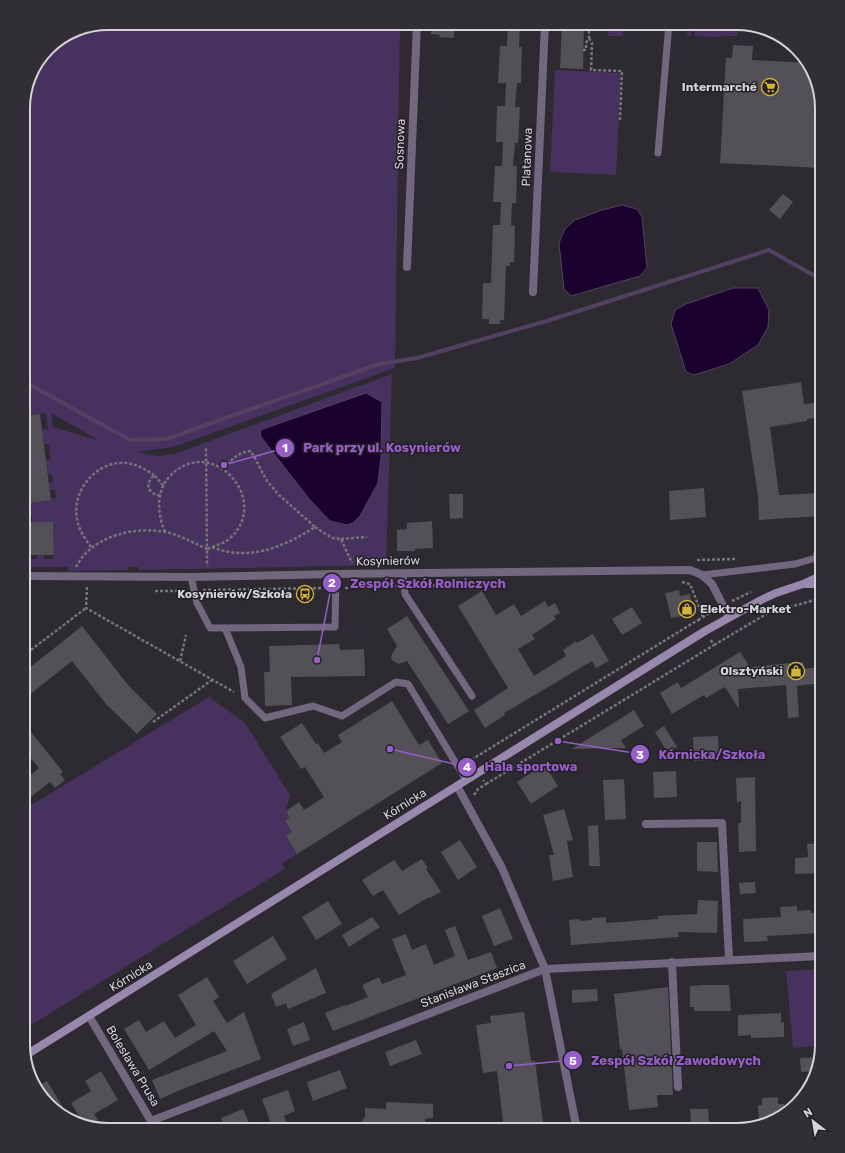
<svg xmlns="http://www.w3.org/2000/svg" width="845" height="1153" font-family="Rubik,sans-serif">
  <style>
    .green { fill: #47315e; fill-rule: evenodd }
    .water { fill: #1b022e; stroke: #534161 }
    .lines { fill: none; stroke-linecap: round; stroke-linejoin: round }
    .stream { stroke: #534161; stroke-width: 4 }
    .building { fill: #535058 }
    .path { stroke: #77747a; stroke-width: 2.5; stroke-dasharray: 3 2; stroke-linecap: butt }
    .lane { stroke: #71677e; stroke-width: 7 }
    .street { stroke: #71677e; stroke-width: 8 }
    .secondary { stroke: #9888ad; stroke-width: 8 }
    .labels { text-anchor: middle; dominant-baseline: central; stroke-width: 3; stroke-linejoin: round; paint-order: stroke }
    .poi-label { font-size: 12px; font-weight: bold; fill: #d5d3d7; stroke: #232027; text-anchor: end }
    .street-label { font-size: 12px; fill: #d5d3d7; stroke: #232027 }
    .rim { fill: none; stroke: #d5d3d7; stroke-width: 2 }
    .leader { fill: none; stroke: #965ec6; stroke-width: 1.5 }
    .callout-dot { fill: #965ec6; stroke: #232027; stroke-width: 1.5 }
    .mark-label { font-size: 12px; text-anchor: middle; font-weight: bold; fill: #fff }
    .callout-label { font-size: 13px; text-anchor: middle; font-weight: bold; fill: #965ec6; stroke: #232027; stroke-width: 3; stroke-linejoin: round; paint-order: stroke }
  </style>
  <rect width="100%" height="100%" fill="#2d2a31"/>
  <g class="green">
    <path d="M109 23H400L395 368 173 447 137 452 159 456 174 454 392 374 386 565 139 570 138 567H128V570L68 571V567H23V555H29V559H37L38 555H44V559H53L54 555 53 522H32V515L23 516V504L56 498 55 490H50L49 483 53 482 52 474 48 475 46 460 51 459 49 444H44L42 430 48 429 46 413 23 416V103L32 70 52 44 76 29ZM51 413 100 441 53 427Z"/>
    <path d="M608 23H624L623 36H608Z"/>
    <path d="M688 23H738L737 36H723L721 37 695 36V26L691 25V36L687 35Z"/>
    <path d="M555 70 621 73 616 175 550 172Z"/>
    <path d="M209 697 245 723 290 795 286 811 290 818 285 822 292 832 286 836 297 854 282 863 285 869 23 1030V810Z"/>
    <path d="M822 969V1045L793 1048 786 971Z"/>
  </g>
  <g class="water">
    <path d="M622 205 637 209 642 217 647 268 640 276 571 296 564 289 559 243 565 229 575 220 602 210Z"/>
    <path d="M733 288H758L769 310 768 327 758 345 729 364 694 375 686 372 671 324 675 310 686 304Z"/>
    <path d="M366 393 382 402 381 458 378 483 360 516 353 523 347 525 330 521 310 500 261 437 260 430Z"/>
  </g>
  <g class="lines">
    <path class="stream" d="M23 381 130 440 166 439 379 364 417 358 550 320 769 250 822 280"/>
  </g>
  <g class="building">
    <path d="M432 23H455L454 38 439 37 440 35 431 34Z"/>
    <path d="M508 23H520L519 47H522L521 83H517L515 107H520L518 143H515L513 166H517L516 203H512L511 225 515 226 514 262H510V266H506L504 320H500V324H489V319H482L483 283H491L493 225H500L501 202H493L495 166H502L503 142H496L497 106H505L506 83H498L500 46H507Z"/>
    <path d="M562 23H584L583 69 560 68Z"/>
    <path d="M733 45 753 46 752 60 808 63 810 66 822 108 821 168 720 163 726 58H732Z"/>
    <path d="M783 194 793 202 780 219 769 210Z"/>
    <path d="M801 382 804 404 822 402V417L807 419V421L770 427 779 495 822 493V516L759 520 758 496 742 391Z"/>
    <path d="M40 414 51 500 23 504V416Z"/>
    <path d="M704 488 706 517 670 520 669 491Z"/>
    <path d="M449 494H463V518L450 519Z"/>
    <path d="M432 521 433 548 415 549V551H397V530L407 529V523Z"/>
    <path d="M23 522H53L54 555H23Z"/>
    <path d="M679 590 680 596 690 594 694 614 671 618 665 593Z"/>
    <path d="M482 591 496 615 514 604 521 616 545 601 548 607 555 603 560 613 554 616 556 619 532 635 535 639 518 649 534 676 566 656 563 650 576 641 577 643 593 634 609 661 596 668 592 661 504 713 505 715 485 728 474 710 508 688 458 606Z"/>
    <path d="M632 607 642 623 622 635 612 619Z"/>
    <path d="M407 616 469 711 448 724 407 661 398 664 392 660 391 658 392 654 397 646 387 629Z"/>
    <path d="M82 626 128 685 157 714 137 734 106 704 72 661 23 700V673Z"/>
    <path d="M339 644 340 650 364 649 365 676 291 677 292 705 265 706 264 672H270L269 646Z"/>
    <path d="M740 652 750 667 803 662V669L822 667V683L797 686 799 717 788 718 786 685 738 689 739 709 725 687 706 698 704 695 672 714 660 693 678 682 681 688Z"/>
    <path d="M392 701 419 745 428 740 442 763 297 854 286 836 292 832 285 821 290 818 286 811 299 802 304 810 324 797 305 767 301 769 280 737 302 723 316 744 318 743 324 753 342 742 338 735Z"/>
    <path d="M634 710 644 726 621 740 626 748 572 749Z"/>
    <path d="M23 722 63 772 60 774 65 780 55 788 50 782 23 803V782L39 768 23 749Z"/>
    <path d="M664 726 677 747 668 753 655 732Z"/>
    <path d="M718 736 719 760 694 761 693 737Z"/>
    <path d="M544 764 558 786 531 804 517 782Z"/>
    <path d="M676 771 677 797 654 798 653 772Z"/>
    <path d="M755 777 756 851 739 852 738 823H741V801L737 802 736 778Z"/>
    <path d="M624 779 626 819 605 820 603 780Z"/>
    <path d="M564 809 573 840 567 841 573 877 553 881 549 855H554L543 815Z"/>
    <path d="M598 825 600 866H589L588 826Z"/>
    <path d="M460 840 477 867 458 880 441 852Z"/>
    <path d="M697 842H717L718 872 697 871Z"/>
    <path d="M822 843V873L795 874V858L808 857 807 844Z"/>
    <path d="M422 859 428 868 426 869 441 892 430 898 429 897 399 915 383 890 373 896 362 880 394 860 402 871Z"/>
    <path d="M755 882 756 893 740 894 739 883Z"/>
    <path d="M698 900 718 901 717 933 678 932 679 937 571 945 569 920 579 919 580 921 592 920V918L606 917V923L658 919V916L697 914Z"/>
    <path d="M328 901 342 924 316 940 302 917Z"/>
    <path d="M797 906V911L811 910V913H819L821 933 767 936 768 941 744 942 743 919 781 917 780 907Z"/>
    <path d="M500 908 513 939 494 946 482 916Z"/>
    <path d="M372 917 380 927 349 947 342 935Z"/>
    <path d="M455 926 468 960 491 952 497 968 333 1031 325 1013 345 1005 346 1006 368 997 362 985 379 977 382 984 406 975 392 939 406 934 412 950 426 944 434 965 455 956 445 930Z"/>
    <path d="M273 936 287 959 247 984 233 961Z"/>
    <path d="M316 968 326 993 288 1009 286 1003 276 1007 271 994Z"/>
    <path d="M207 977 219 997 213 1001 227 1023 244 1012 261 1059 185 1088 160 1099 152 1080 227 1051 214 1031 149 1070 124 1029 139 1020 146 1032 164 1021 175 1038 196 1025 178 995Z"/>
    <path d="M703 985H729L731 1011H694V1007H690V986Z"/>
    <path d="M668 987 673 1095H657L658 1107 629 1110 622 1049H620L614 994Z"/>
    <path d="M597 989 598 1001 572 1003V990Z"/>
    <path d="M524 1012 531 1061H535L544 1130H504L497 1071 483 1073 476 1025 491 1023 490 1016Z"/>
    <path d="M781 1013V1023L784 1022V1037L751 1038V1035L738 1036V1015Z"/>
    <path d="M304 1022 310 1040 293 1046 287 1029Z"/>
    <path d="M416 1040 422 1054 390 1066 385 1052Z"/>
    <path d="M819 1057 815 1071 801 1072 800 1058Z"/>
    <path d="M340 1070 347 1088 313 1101 307 1082Z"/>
    <path d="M101 1071 118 1100 94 1114 98 1120 89 1125 84 1124 71 1103 91 1091 85 1081Z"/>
    <path d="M47 1081 67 1114 64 1117 35 1088Z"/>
    <path d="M288 1090 295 1111 284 1116 287 1124 273 1129 262 1099Z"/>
    <path d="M778 1097V1104H784V1113L779 1118 776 1119 759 1120 758 1105H762V1098Z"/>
    <path d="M386 1102 433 1104V1118L425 1119V1130H366L360 1123 365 1117V1108L386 1109Z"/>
    <path d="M243 1109 252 1130H226L221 1118Z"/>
    <path d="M690 1109H708L709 1123 691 1124Z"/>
  </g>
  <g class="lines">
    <g class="path">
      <path d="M589 38 592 43 591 70 622 71 620 121"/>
      <path d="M583 50H586V43L589 38V23"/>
      <path d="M160 496 152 493C146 486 148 482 154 475L164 486"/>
      <path d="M23 518H28V522"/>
      <path d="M315 527 332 538 341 539 352 563"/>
      <path d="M165 532C158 515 155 493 169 477 212 431 273 502 229 539 223 544 214 546 207 549V566"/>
      <path d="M341 539 367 537"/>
      <path d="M91 547C86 540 80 532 78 523 69 494 95 460 126 463 136 464 145 469 154 475"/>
      <path d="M212 547C248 562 284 547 315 527L278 494 267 481 251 451C238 452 231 460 224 469"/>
      <path d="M697 560 736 559"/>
      <path d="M76 567C92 535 137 525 170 533 183 537 194 543 207 549L206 448"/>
      <path d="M682 582 690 584 703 617"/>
      <path d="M413 586 500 584"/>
      <path d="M87 587 86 608 234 692"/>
      <path d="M345 588 396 586"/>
      <path d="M203 590 326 588"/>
      <path d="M155 591H184"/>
      <path d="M732 601 751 592"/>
      <path d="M698 620 715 610"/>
      <path d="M714 645 768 613 822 598"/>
      <path d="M23 656 86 608"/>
      <path d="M180 661 186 635"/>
      <path d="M153 722 212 680"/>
      <path d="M473 764 471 760 698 620 700 623"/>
      <path d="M486 784 714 645 710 639"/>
      <path d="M474 795 478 789 486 784 483 780"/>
    </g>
    <g class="lane">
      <path d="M658 153 669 23"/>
      <path d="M403 573 405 594 472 696"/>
      <path d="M702 575 795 564 816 558 822 534"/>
      <path d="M191 577 197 603 210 628 335 627 336 574"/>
      <path d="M225 628 241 667 245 698 265 718 313 706 342 716 396 682 408 684 466 780"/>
    </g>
    <g class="street">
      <path d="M407 267 417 23"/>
      <path d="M533 292 545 23"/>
      <path d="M23 576 191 577 336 574 690 570 702 575 712 584 729 617"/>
      <path d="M457 786 502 868 545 969 577 1130"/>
      <path d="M646 824 722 823 729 959"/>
      <path d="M672 962 678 1087"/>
      <path d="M89 1016 151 1121 152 1130"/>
      <path d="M802 1093V1096"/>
      <path d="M151 1121 545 969 822 956"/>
    </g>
    <g class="secondary">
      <path d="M806 584H822"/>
      <path d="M26 1055 705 631 761 600 776 593 803 584 822 575"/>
    </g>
  </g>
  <defs>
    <g id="supermarket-ring" transform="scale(0.9)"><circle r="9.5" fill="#232027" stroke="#d4b635" stroke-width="1.5"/><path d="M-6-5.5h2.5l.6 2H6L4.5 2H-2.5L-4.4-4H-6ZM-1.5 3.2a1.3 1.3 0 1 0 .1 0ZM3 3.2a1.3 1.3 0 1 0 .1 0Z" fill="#d4b635"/></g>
    <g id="bus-ring" transform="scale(0.9)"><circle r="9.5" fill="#232027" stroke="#d4b635" stroke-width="1.5"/><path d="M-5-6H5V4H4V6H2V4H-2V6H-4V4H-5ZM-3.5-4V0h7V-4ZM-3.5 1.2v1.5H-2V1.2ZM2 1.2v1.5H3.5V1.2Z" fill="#d4b635"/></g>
    <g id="shop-ring" transform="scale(0.9)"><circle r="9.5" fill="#232027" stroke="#d4b635" stroke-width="1.5"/><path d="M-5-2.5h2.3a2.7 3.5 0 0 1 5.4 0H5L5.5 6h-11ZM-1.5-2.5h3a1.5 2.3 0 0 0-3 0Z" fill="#d4b635"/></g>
  </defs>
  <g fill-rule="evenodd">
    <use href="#supermarket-ring" x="770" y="87"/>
    <use href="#bus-ring" x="305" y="594"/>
    <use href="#shop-ring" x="687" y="609"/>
    <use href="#shop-ring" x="796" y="671"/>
  </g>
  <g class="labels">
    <g class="poi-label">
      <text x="757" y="87">Intermarché</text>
      <text x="292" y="594">Kosynierów/Szkoła</text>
      <text x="700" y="609" text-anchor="start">Elektro-Market</text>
      <text x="783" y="671">Olsztyński</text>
    </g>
    <g class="street-label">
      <text transform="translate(400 144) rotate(-88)">Sosnowa</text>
      <text transform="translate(527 157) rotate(-88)">Platanowa</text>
      <text transform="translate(388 561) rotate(-1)">Kosynierów</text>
      <text transform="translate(405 804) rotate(-32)">Kórnicka</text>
      <text transform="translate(131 976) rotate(-32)">Kórnicka</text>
      <text transform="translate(473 984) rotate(-21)">Stanisława Staszica</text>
      <text transform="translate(133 1066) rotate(59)">Bolesława Prusa</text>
    </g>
  </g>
  <path d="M0 0H845V1153H0ZM108 30H737A78 78 0 0 1 815 108V1045A78 78 0 0 1 737 1123H108A78 78 0 0 1 30 1045V108A78 78 0 0 1 108 30Z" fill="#312e35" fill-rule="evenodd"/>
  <path class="rim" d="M108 30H737A78 78 0 0 1 815 108V1045A78 78 0 0 1 737 1123H108A78 78 0 0 1 30 1045V108A78 78 0 0 1 108 30Z"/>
  <path class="leader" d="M224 465L285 448M317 660L332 583M558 741L640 754M390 749L467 767M509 1066L573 1060"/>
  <g class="callout-dot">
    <circle cx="224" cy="465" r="4"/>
    <circle cx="317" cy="660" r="4"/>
    <circle cx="558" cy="741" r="4"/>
    <circle cx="390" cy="749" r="4"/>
    <circle cx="509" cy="1066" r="4"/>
    <circle cx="285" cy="448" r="10"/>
    <circle cx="332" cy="583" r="10"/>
    <circle cx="640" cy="754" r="10"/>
    <circle cx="467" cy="767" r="10"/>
    <circle cx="573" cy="1060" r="10"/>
  </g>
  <g class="mark-label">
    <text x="285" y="452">1</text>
    <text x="332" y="587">2</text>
    <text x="640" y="759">3</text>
    <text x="467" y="771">4</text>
    <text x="573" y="1065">5</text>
  </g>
  <g class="callout-label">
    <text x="382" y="452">Park przy ul. Kosynierów</text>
    <text x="428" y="588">Zespół Szkół Rolniczych</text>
    <text x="712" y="759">Kórnicka/Szkoła</text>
    <text x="531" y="771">Hala sportowa</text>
    <text x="676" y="1065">Zespół Szkół Zawodowych</text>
  </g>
  <g transform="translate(813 1121) rotate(329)" stroke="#232027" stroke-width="3" paint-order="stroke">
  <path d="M0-3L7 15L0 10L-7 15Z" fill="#d5d3d7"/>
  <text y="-6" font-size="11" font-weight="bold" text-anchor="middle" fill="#d5d3d7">N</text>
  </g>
</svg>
